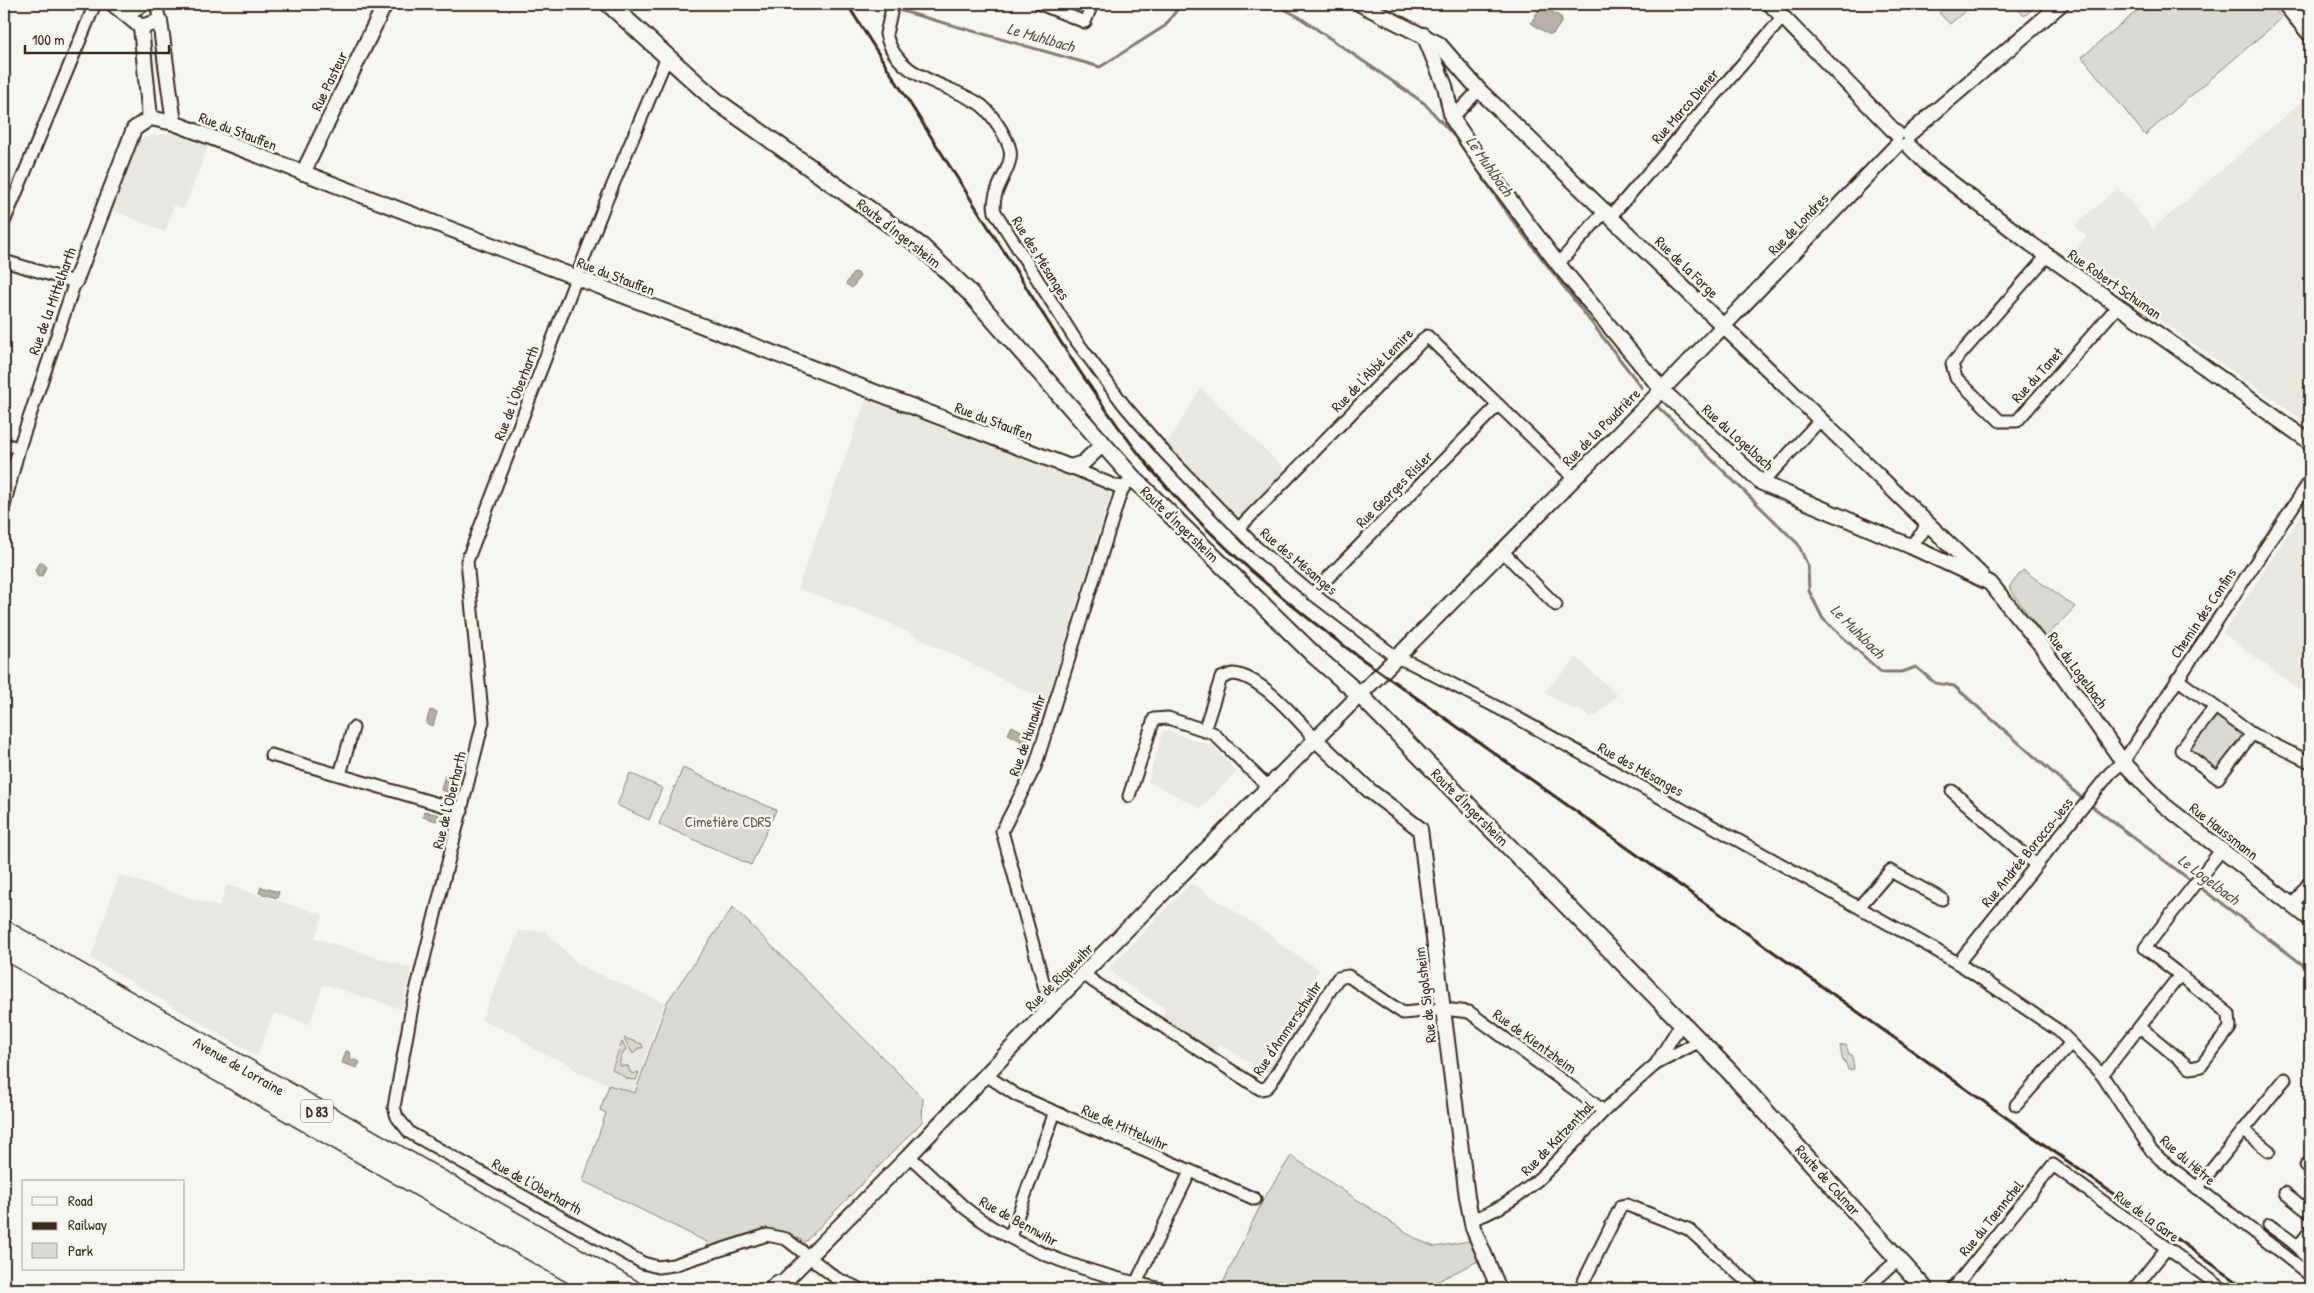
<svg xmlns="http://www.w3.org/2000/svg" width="2314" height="1293" font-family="'Patrick Hand',sans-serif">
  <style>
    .built { fill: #e8e7e2 }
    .green { fill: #dad9d3; stroke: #8a8278 }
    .water { fill: #b6b0a9; stroke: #857a71 }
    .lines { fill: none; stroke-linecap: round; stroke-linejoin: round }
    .stream { stroke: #857a71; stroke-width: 3 }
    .minor-casing { stroke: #3b2a1e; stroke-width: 15 }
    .tertiary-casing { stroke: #3b2a1e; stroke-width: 18 }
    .secondary-casing { stroke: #3b2a1e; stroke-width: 20 }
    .primary-casing { stroke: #3b2a1e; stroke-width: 22 }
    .minor { stroke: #f6f6f2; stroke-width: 11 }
    .tertiary { stroke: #f6f6f2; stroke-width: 14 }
    .secondary { stroke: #f6f6f2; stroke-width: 16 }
    .primary { stroke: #f6f6f2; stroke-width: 19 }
    .rail { stroke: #3b2a1e; stroke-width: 3 }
    .labels { text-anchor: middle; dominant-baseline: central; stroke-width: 5; stroke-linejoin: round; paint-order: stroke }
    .shield { fill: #f6f6f2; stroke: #73675e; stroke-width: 1 }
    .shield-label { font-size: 14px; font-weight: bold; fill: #3b2a1e }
    .street-label { font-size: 15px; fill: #3b2a1e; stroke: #f6f6f2 }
    .park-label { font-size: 15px; fill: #63564b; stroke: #f6f6f2 }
    .water-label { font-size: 16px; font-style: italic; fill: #605248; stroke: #f6f6f2 }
  </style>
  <rect width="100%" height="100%" fill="#f6f6f2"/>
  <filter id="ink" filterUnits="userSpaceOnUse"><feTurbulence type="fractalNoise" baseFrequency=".02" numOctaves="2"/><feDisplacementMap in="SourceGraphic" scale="10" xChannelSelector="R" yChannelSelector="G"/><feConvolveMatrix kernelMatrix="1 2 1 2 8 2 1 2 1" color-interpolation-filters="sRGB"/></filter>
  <g filter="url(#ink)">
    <g class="built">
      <path d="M2309 95 2310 96V425L2069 257 2086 237 2075 225 2118 188 2153 229Z"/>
      <path d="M173 133 208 146 184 208 174 205 165 232 112 210 140 138Z"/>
      <path d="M1201 388 1286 470 1239 519 1167 444Z"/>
      <path d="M867 397 1108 490 1111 494 1047 701 883 620 798 588Z"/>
      <path d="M2310 501V698L2223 633Z"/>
      <path d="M1577 658 1617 695 1596 716 1594 714 1592 717 1578 709H1573L1548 695 1545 691Z"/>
      <path d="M1163 730 1212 745 1237 771 1201 808 1148 781Z"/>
      <path d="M119 875 219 907 227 885 323 915 315 938 411 968 402 1009 323 984 310 1024 274 1013 257 1056 91 958Z"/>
      <path d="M1191 883 1272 936 1278 943 1319 970 1287 1021 1297 1029 1268 1074 1220 1044 1215 1052 1161 1018 1166 1009 1119 979 1109 968Z"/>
      <path d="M519 931H545L579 965 664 1003 633 1093 579 1073 568 1063 536 1051 518 1036 481 1020Z"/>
    </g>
    <g class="green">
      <path d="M1942 4H1973L1950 24 1939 13 1945 7Z"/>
      <path d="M2014 4H2039L2024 16Z"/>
      <path d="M2145 4H2270L2282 18 2145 135 2082 57Z"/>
      <path d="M2023 570 2075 607 2045 638 2010 589V586Z"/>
      <path d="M2213 713 2246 738 2218 773 2186 748Z"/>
      <path d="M683 768 776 810 751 865 659 824Z"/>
      <path d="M630 773 662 788 649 820 617 805Z"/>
      <path d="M733 907 923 1098 922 1122 805 1242C768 1220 745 1236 708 1248L707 1242 583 1181 606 1113 600 1110 609 1085 635 1093 667 1002Z"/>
      <path d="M624 1038 642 1044 643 1048H638L633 1054Z"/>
      <path d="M622 1042 626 1048 620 1059V1066H628L630 1072 633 1074 639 1072 636 1080 628 1079 612 1069Z"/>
      <path d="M1846 1045 1849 1054 1852 1055 1854 1069 1848 1070 1846 1063 1843 1062 1840 1046Z"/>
      <path d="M1291 1156 1418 1240 1435 1247 1469 1241 1478 1261 1422 1289H1220L1264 1198Z"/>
    </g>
    <g class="water">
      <path d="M1541 6 1546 7 1562 18 1561 23 1553 34H1548L1531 23Z"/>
      <path d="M854 272 858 273 860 276 852 288 846 284Z"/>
      <path d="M40 563H44L46 567 42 576 38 577 35 570Z"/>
      <path d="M430 710 437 712 433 726 426 724Z"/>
      <path d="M1012 726 1031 736 1026 744 1008 734Z"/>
      <path d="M445 775 452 777 448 792 441 790Z"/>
      <path d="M424 811 439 815 437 821 423 817Z"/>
      <path d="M261 887 279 892 277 898 259 893Z"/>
      <path d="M346 1051 349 1052 351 1059 360 1062 357 1068 342 1063Z"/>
    </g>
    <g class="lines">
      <g class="stream">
        <path d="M875 4 889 8"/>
        <path d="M1275 4 1299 17 1424 103 1455 137 1510 217 1642 388"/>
        <path d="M895 9 1100 67 1165 26 1181 4"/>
        <path d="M1657 406 1798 544 1808 566 1809 591 1823 619 1881 672H1902L1916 667 1935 683 1954 686 2084 800"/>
        <path d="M2089 804 2310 970"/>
      </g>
      <g class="minor-casing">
        <g id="minor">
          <path d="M156 4 160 21"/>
          <path d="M893 4 886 34C896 78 944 82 978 103 990 110 1004 133 1009 146 1017 167 989 188 995 212L1075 339 1124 405 1166 454 1257 548 1305 588 1397 658 1411 663 1510 714 1932 948 1964 967 2059 1031 2071 1043 2102 1075 2151 1150 2160 1159 2310 1275"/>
          <path d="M1040 4 1085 22 1092 4"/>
          <path d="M126 15 146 4"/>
          <path d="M667 57 604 206 467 561 483 722 412 1007 394 1107 397 1117 410 1133 643 1263 658 1267 673 1265 767 1235 786 1239 836 1278 860 1289"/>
          <path d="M1452 118 1479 90"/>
          <path d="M1611 216 1783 17"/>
          <path d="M4 222 95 4"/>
          <path d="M2047 256 1952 364 1956 378 2000 421H2017L2118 306"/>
          <path d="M4 261 75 282 19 448 4 506"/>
          <path d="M1558 264 1606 210"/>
          <path d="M4 444 19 448"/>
          <path d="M1070 467 1116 486 1124 487"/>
          <path d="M1762 483 1821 419"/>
          <path d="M1238 529 1427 336 1574 478"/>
          <path d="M1910 546 1922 533 1927 522"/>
          <path d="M1501 550 1556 605"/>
          <path d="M1312 594 1498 405"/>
          <path d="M2177 679 2252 734 2310 762"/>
          <path d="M2215 707 2181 750 2218 778 2252 734"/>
          <path d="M1204 731 1221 678C1225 677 1230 674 1233 674 1260 675 1298 720 1315 739"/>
          <path d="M271 755 462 811"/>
          <path d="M340 775 353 728"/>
          <path d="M1952 791 2036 865"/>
          <path d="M1129 796 1154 719 1168 718 1213 733 1268 787"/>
          <path d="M2293 905 2310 881"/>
          <path d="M1859 907 1890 871 1942 899"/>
          <path d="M1958 963 2110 773 2123 762 2310 481"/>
          <path d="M1084 974 1094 982 1260 1089 1266 1088 1270 1084 1338 978 1348 976 1403 1013 1444 1009 1469 1012 1604 1111"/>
          <path d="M1054 1003 1046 992 1002 831 1035 767 1120 495 1124 487 1133 478"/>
          <path d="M1682 1022 1656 1064 1700 1041"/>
          <path d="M2140 1027 2190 1068 2201 1066 2230 1028 2229 1014 2180 975"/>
          <path d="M986 1075 1016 1095 1255 1199"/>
          <path d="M2102 1075 2180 975 2145 948 2222 849"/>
          <path d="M2016 1105 2071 1043"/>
          <path d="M2243 1130 2269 1151"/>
          <path d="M909 1156C928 1173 946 1191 965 1208 1021 1253 1093 1274 1162 1289"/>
          <path d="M2306 1165 2310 1168"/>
          <path d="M2197 1188 2285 1079"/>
          <path d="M2285 1193 2310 1213"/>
          <path d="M1471 1220C1528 1201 1562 1155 1602 1113 1619 1096 1638 1080 1656 1064"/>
          <path d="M2269 1225C2283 1236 2308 1249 2310 1268L2306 1272"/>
          <path d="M1010 1237 1055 1112"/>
          <path d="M2298 1247 2310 1231"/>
          <path d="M1133 1289 1190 1172"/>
          <path d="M1580 1289 1621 1206 1627 1205 1688 1229 1755 1289"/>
          <path d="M1865 1289 1898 1260"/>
          <path d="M1953 1289 2053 1165 2223 1289"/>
          <path d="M2134 1289 2166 1249"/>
        </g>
      </g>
      <g class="tertiary-casing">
        <g id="tertiary">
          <path d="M113 4 141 27"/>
          <path d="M1360 4 1439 44 1479 90 1982 576"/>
          <path d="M1770 4 1897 134"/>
          <path d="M141 27 160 21 174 123"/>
          <path d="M141 27 150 118"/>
          <path d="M1424 35 1445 86 1452 118 1485 167 1558 264 1662 390 1762 483 1910 546 1990 583 2040 644 2123 762 2164 805 2310 919"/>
          <path d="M150 118 174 123 1070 467 1083 463 1103 444"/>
          <path d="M1909 134 2061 4"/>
          <path d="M1908 145 1927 164 2031 244 2310 442"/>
          <path d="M303 173 385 4"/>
          <path d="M75 282 134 129 150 118"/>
          <path d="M1315 739 1370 791 1420 829 1467 1197 1473 1228 1499 1289"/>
          <path d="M771 1289 777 1283H783L909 1156 1054 1003 1662 390 1897 145"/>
        </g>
      </g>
      <g class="secondary-casing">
        <g id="secondary">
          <path d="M609 4 715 100 922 247 969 292 1133 478 1316 657 1360 695 1730 1072 1925 1289"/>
          <path d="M2286 4 2310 33"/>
        </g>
      </g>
      <g class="primary-casing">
        <g id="primary">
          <path d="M4 930 631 1289"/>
          <path d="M4 949 599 1289"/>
        </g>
      </g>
      <use href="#minor" class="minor"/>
      <use href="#tertiary" class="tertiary"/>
      <use href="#secondary" class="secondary"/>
      <use href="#primary" class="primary"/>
      <path class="rail" d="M847 4C901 89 954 173 1008 258 1053 330 1097 403 1151 469 1211 540 1280 599 1355 654L2247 1289"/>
    </g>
  </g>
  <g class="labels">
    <rect class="shield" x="301" y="1099.5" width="32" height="23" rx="4"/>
    <g class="shield-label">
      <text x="317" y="1111">D 83</text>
    </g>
    <g class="street-label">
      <text transform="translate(329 81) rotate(-64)">Rue Pasteur</text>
      <text transform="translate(1685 106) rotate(-49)">Rue Marco Diener</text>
      <text transform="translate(238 131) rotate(21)">Rue du Stauffen</text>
      <text transform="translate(1798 224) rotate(-46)">Rue de Londres</text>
      <text transform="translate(899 233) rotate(38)">Route d'Ingersheim</text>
      <text transform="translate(1041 258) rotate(58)">Rue des Mésanges</text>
      <text transform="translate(1687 267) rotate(44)">Rue de la Forge</text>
      <text transform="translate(616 276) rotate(21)">Rue du Stauffen</text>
      <text transform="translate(2115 284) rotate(35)">Rue Robert Schuman</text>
      <text transform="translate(52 301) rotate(-70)">Rue de la Mittelharth</text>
      <text transform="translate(1372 370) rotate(-46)">Rue de l'Abbé Lemire</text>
      <text transform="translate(2037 375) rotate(-48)">Rue du Tanet</text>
      <text transform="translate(516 393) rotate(-69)">Rue de l'Oberharth</text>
      <text transform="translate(994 421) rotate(21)">Rue du Stauffen</text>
      <text transform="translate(1601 427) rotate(-45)">Rue de la Poudrière</text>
      <text transform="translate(1738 437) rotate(42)">Rue du Logelbach</text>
      <text transform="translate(1394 489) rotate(-45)">Rue Georges Risler</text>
      <text transform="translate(1180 524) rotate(44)">Route d'Ingersheim</text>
      <text transform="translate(1299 561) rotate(40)">Rue des Mésanges</text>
      <text transform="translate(2203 613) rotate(-56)">Chemin des Confins</text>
      <text transform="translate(2078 670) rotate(54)">Rue du Logelbach</text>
      <text transform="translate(1027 735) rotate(-71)">Rue de Hunawihr</text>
      <text transform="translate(1641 769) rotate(29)">Rue des Mésanges</text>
      <text transform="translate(449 800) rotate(-76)">Rue de l'Oberharth</text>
      <text transform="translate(1470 807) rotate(45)">Route d'Ingersheim</text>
      <text transform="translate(2224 831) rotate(38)">Rue Haussmann</text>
      <text transform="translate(2027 852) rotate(-51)">Rue Andrée Borocco-Jess</text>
      <text transform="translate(1059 977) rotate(-45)">Rue de Riquewihr</text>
      <text transform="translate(1425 995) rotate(-97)">Rue de Sigolsheim</text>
      <text transform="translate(1287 1028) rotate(-56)">Rue d'Ammerschwihr</text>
      <text transform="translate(1535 1041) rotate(36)">Rue de Kientzheim</text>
      <text transform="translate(239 1066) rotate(30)">Avenue de Lorraine</text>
      <text transform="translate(1125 1127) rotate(24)">Rue de Mittelwihr</text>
      <text transform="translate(1557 1138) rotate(-46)">Rue de Katzenthal</text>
      <text transform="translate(2188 1160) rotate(41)">Rue du Hêtre</text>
      <text transform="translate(1828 1180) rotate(48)">Route de Colmar</text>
      <text transform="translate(537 1186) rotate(29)">Rue de l'Oberharth</text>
      <text transform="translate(2147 1216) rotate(36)">Rue de la Gare</text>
      <text transform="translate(1991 1218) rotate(-51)">Rue du Taennchel</text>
      <text transform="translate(1019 1221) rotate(29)">Rue de Bennwihr</text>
    </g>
    <g class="park-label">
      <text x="728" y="821">Cimetière CDRS</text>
    </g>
    <g class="water-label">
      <text transform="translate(1041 37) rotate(16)">Le Muhlbach</text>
      <text transform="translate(1490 166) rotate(55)">Le Muhlbach</text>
      <text transform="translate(1858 631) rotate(45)">Le Muhlbach</text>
      <text transform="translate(2209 879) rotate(37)">Le Logelbach</text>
    </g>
  </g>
  <rect width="2314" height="1293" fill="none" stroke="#f6f6f2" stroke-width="20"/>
  <rect x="10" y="10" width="2294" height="1273" fill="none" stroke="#3b2a1e" stroke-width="2" filter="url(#ink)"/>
  <rect x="22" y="1180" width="162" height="90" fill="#f6f6f2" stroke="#aba49d"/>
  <rect x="32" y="1197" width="25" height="8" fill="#f6f6f2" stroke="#aba49d"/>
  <text x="68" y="1206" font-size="15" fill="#3b2a1e">Road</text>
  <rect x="32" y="1222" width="25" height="8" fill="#3b2a1e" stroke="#aba49d"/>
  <text x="68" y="1230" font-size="15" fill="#3b2a1e">Railway</text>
  <rect x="32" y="1243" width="25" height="15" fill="#dad9d3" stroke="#aba49d"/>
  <text x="68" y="1256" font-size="15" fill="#3b2a1e">Park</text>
  <path d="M25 45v8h144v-8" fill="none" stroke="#3b2a1e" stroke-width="2.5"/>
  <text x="32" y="45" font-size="15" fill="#3b2a1e" stroke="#f6f6f2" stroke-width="4" paint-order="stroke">100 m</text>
</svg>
